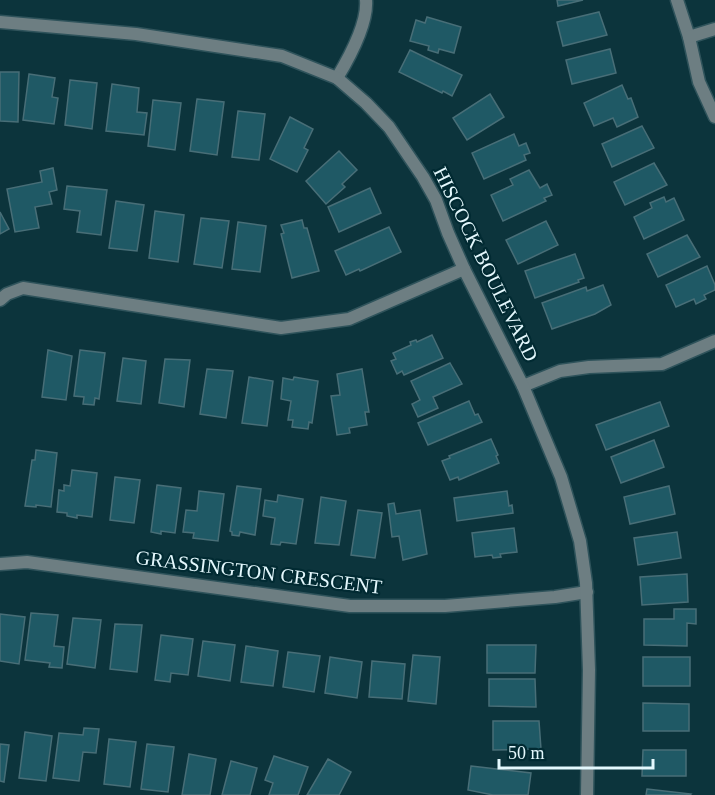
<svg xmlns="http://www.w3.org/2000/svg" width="715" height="795" font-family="Georgia,serif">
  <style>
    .building { fill: #1f5965; stroke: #486e77; stroke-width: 1.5 }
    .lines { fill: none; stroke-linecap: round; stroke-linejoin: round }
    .minor-casing { stroke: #2f535b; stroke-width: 15 }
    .tertiary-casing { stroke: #2f535b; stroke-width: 15 }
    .minor { stroke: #6d7e82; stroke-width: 12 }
    .tertiary { stroke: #6d7e82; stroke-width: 12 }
    .labels { text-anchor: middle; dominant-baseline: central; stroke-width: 4.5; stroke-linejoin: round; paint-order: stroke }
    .street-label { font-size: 20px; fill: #e4f8fd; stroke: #012a32 }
  </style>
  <rect width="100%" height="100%" fill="#0c343c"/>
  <g class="building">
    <path d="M557 0H583L558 6Z"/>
    <path d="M599 12 607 35 563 46 557 22Z"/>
    <path d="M427 17 461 27 454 53 439 49 438 53 428 50 429 46 410 41 416 20 425 23Z"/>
    <path d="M610 49 616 73 572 84 566 60Z"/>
    <path d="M410 50 462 75 452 96 443 91 442 93 399 72Z"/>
    <path d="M0 72H19L18 122 0 121Z"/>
    <path d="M29 74 55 78 52 97 58 98 54 124 23 120Z"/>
    <path d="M70 80 97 83 92 129 65 125Z"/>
    <path d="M112 84 139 88 137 112 147 113 144 135 106 131Z"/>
    <path d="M622 85 628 99 631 98 638 117 617 127 613 118 594 126 584 103Z"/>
    <path d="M490 94 504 117 467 140 453 118Z"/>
    <path d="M197 99 224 102 217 155 190 151Z"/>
    <path d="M153 100 181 103 175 150 148 146Z"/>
    <path d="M238 111 265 114 259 160 232 157Z"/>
    <path d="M290 117 313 129 304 148 308 150 297 172 270 159Z"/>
    <path d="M642 126 654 148 612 167 602 144Z"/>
    <path d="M514 134 519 146 526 143 530 153 524 155 526 160 484 179 472 153Z"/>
    <path d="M339 151 357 170 342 184 345 187 326 204 306 181Z"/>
    <path d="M654 163 667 185 625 205 614 182Z"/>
    <path d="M53 168 57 190 49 192 52 204 35 207 39 228 15 232 7 189 42 182 40 171Z"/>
    <path d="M529 170 540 188 547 184 552 195 544 198 546 201 503 221 491 195 513 185 510 179Z"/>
    <path d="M67 186 107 190 101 235 77 232 80 211 64 209Z"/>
    <path d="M370 188 381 213 339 232 328 207Z"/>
    <path d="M664 197 666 202 674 198 684 220 644 239 634 217 652 208 650 203Z"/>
    <path d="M116 201 144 205 137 251 109 248Z"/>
    <path d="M155 211 184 215 178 262 149 258Z"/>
    <path d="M0 212 9 229 0 234Z"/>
    <path d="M201 218 229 221 222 268 194 264Z"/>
    <path d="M302 220 304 228H307L319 271 292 278 281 234 284 233 281 225Z"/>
    <path d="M546 221 558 245 518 264 506 240Z"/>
    <path d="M238 222 266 226 260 272 232 269Z"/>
    <path d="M389 227 401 252 360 271 359 269 346 275 335 251Z"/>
    <path d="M687 235 700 257 658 277 647 254Z"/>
    <path d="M575 254 584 278 578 280 579 282 535 298 525 271Z"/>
    <path d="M707 266 715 285V290L704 295 706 299 696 304 694 299 676 307 666 285Z"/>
    <path d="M603 285 611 305 595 314 552 329 542 303 586 287 587 291Z"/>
    <path d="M432 335 443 358 404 375 402 371 397 374 391 361 396 359 393 353 411 345 410 342 416 340 417 342Z"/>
    <path d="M48 350 72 356 66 400 42 397Z"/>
    <path d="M80 350 105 353 99 399 95 398 94 405 83 404 84 397 74 396Z"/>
    <path d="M123 358 146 361 141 404 117 401Z"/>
    <path d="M165 359 190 360 184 407 159 403Z"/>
    <path d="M450 363 462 384 433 397 438 408 418 417 412 404 420 400 411 381Z"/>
    <path d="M207 369 233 371 226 418 200 414Z"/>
    <path d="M362 369 369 412H365L367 425 349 428 350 433 337 435 331 396 340 395 337 374Z"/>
    <path d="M249 377 273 381 267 426 242 423Z"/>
    <path d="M294 377 318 381 312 423 309 422 308 429 292 427 293 420H288L291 401 281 399 283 378 293 380Z"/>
    <path d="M469 401 475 415 478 414 482 422 428 445 418 423Z"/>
    <path d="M660 402 669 426 606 450 596 425Z"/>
    <path d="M491 439 498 455 496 456 499 463 459 480 458 477 450 480 442 461 450 458 449 456Z"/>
    <path d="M654 440 664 467 621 483 611 457Z"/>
    <path d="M36 450 57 453 51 507 36 505V507L25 506 32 460H35Z"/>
    <path d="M72 470 97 473 92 517 77 515V518L67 516V513L57 512 59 490 64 491V485L70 486Z"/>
    <path d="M115 477 140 480 134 523 110 520Z"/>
    <path d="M157 485 181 488 175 533 161 531V534L151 532Z"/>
    <path d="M237 486 261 489 255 535 240 532 239 536 232 535V532L230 531Z"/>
    <path d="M669 486 675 514 630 524 624 497Z"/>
    <path d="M199 491 224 494 218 541 193 538 194 533 183 532 186 510 197 511Z"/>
    <path d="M507 491 509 506 512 505 513 513 457 521 454 498Z"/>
    <path d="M278 495 303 499 296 544 281 542 280 545 271 544 275 518 263 516 265 500 277 502Z"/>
    <path d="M321 497 346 501 339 545 315 543Z"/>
    <path d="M394 503 396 514 420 510 427 554 403 560 399 536 392 537 388 504Z"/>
    <path d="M358 510 382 513 375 558 351 555Z"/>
    <path d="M514 528 517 552 500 554 501 557 493 558 492 555 475 557 472 533Z"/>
    <path d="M677 532 681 558 638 565 634 538Z"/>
    <path d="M687 574 688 602 642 605 640 577Z"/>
    <path d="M674 609H696V624L687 623V646L644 645V619H674Z"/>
    <path d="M31 613 58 615 54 646 64 647 62 668 49 667 50 663 25 660Z"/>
    <path d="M0 614 25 617 19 664 0 661Z"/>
    <path d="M73 618 101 620 95 668 67 664Z"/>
    <path d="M115 624 142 625 137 672 110 669Z"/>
    <path d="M161 635 193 639 188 675 171 673 170 682 155 680Z"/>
    <path d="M203 641 235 645 230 681 198 676Z"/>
    <path d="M487 645H536L535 673H487Z"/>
    <path d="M246 646 278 651 273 686 241 682Z"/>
    <path d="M288 652 320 656 314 692 283 687Z"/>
    <path d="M413 655 440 657 436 704 408 701Z"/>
    <path d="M330 657 362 662 357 698 325 693Z"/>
    <rect x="643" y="657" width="47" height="29"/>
    <path d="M372 661 405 664 402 699 369 697Z"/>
    <path d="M489 679H535L536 707 489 706Z"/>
    <path d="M643 703 689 704V731H643Z"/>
    <path d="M493 721H539L541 749 493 750Z"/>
    <path d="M84 728 99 729 96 753 83 752 79 781 53 778 59 733 83 735Z"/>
    <path d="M25 732 52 736 46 781 19 778Z"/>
    <path d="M109 739 136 742 130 787 104 784Z"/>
    <path d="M0 744 9 745 4 782 0 781Z"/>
    <path d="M147 744 174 747 168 792 141 789Z"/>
    <path d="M643 750H686V776H642Z"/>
    <path d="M189 754 216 759 210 795H182Z"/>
    <path d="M274 756 308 767 298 795H269L273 783 265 780Z"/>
    <path d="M328 759 351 772 339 795H307Z"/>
    <path d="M231 761 257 768 250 795H222Z"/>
    <path d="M471 766 531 773 528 795H493L468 790Z"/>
    <path d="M647 789 691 794 690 795H646Z"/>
  </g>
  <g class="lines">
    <g class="minor-casing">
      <g id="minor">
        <path d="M677 0 689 37 699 82 715 117"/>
        <path d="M689 37 715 29"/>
        <path d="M337 78C349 58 368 24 366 0"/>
        <path d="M0 300 7 294 23 288 281 328 349 319 464 269"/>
        <path d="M523 386 560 371 589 367 662 364 715 341"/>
        <path d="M0 564 27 562 350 606H445L555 597 587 592"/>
      </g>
    </g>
    <g class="tertiary-casing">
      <path id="tertiary" d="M0 22 136 34 282 56 337 78 366 103 389 127 423 177 436 200 448 233 464 269 523 386 561 477 580 541 586 583 589 670 587 795"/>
    </g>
    <use href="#minor" class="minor"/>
    <use href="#tertiary" class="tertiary"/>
  </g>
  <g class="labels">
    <g class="street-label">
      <text transform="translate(486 264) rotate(64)">HISCOCK BOULEVARD</text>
      <text transform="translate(259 572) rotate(7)">GRASSINGTON CRESCENT</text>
    </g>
  </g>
  <path d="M499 759v9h154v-9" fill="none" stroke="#e4f8fd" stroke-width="3"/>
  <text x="508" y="759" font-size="18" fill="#e4f8fd" stroke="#012a32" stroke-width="4.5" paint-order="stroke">50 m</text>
</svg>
